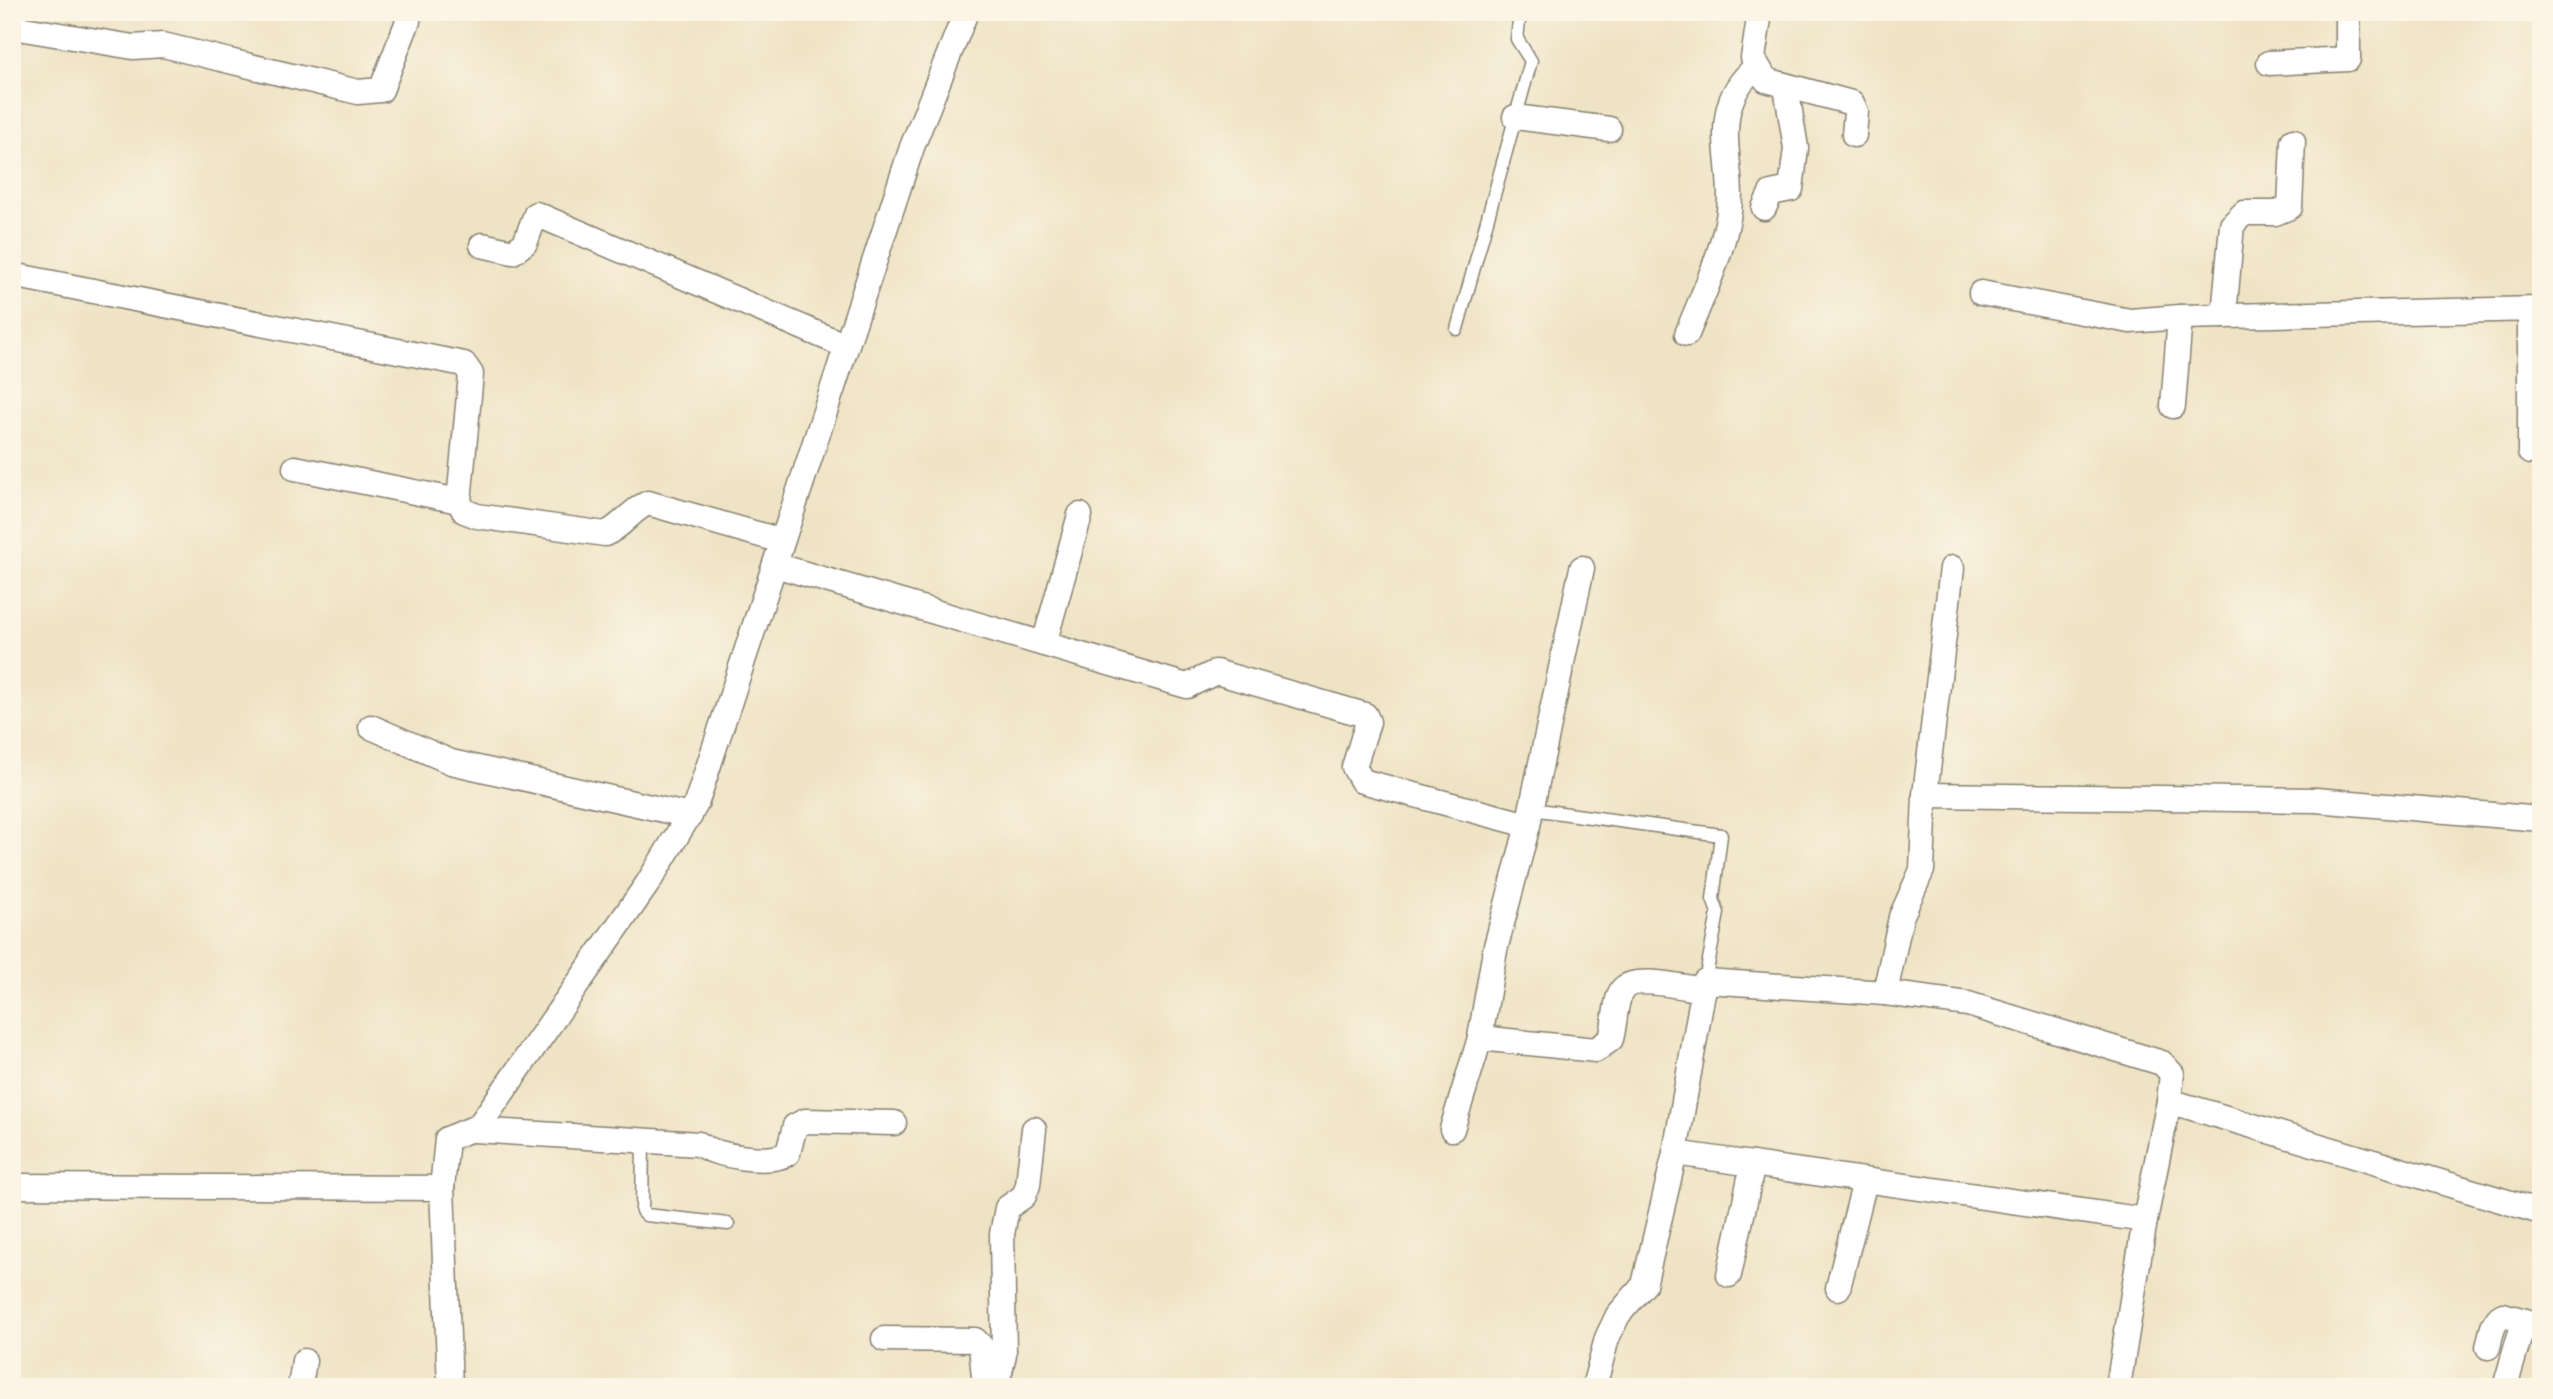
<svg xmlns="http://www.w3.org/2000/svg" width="2553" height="1399" font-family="Mynerve,sans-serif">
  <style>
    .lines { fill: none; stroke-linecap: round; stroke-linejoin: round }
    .lane-casing { stroke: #868070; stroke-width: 15 }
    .street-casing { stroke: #868070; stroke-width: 27 }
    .lane { stroke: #fff; stroke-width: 12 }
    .street { stroke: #fff; stroke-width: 24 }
  </style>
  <rect width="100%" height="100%" fill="#fcf5e5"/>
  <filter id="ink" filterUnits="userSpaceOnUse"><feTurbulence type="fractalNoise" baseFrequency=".0143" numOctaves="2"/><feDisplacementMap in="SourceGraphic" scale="14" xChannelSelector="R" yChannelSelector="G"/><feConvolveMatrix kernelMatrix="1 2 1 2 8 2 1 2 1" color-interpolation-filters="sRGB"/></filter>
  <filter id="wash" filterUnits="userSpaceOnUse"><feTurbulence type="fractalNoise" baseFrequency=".00686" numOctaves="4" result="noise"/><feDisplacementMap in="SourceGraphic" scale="28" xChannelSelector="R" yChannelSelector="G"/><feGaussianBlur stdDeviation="1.57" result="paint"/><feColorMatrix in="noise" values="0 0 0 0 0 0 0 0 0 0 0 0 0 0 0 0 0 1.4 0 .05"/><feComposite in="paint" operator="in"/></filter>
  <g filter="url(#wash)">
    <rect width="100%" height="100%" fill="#efe3c5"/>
  </g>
  <g filter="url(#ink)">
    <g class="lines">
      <g class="lane-casing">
        <g id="lane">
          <path d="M1457 329 1531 61 1517 39 1520 12"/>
          <path d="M1532 809 1721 835 1713 899 1718 913 1705 981"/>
          <path d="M643 1142 642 1211 646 1215 728 1224"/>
        </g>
      </g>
      <g class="street-casing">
        <g id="street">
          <path d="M1760 12 1753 58 1766 80 1852 103 1856 112 1854 135"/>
          <path d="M12 27 133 47 163 45 358 92 381 90 408 21"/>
          <path d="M2269 63 2348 59V12"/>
          <path d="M1515 117 1609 129"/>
          <path d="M1764 208 1771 193 1791 189 1796 148 1786 87"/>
          <path d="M482 245 513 252 525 243 536 214 846 346"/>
          <path d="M12 275 464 364 471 374 459 501 464 511 477 516 605 534C622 527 631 510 648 503L782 541"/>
          <path d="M1981 293 2130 321 2180 317 2541 309"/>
          <path d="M2224 316 2232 225 2244 213H2275L2290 207 2293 141"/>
          <path d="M1687 334C1702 297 1719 261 1727 223 1740 168 1702 112 1756 67"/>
          <path d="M2173 406 2180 317"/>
          <path d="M2530 452V310"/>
          <path d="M295 468 459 501"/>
          <path d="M775 565 1187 686 1216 672 1365 715 1368 722 1354 767 1362 781 1528 825 1582 568"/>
          <path d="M1044 644 1080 515"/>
          <path d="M371 727 451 762 690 816"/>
          <path d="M1925 795 2316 800 2541 819"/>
          <path d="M1885 993 1901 917 1922 870 1925 795 1952 568"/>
          <path d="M1480 1038 1596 1050 1611 1039C1615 1025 1615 1000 1622 990 1633 974 1686 988 1704 990"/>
          <path d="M1452 1129 1480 1038 1495 950 1528 825"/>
          <path d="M474 1130 699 1144C714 1156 772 1165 788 1153L795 1126 805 1121 894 1123"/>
          <path d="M1675 1153 2145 1220"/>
          <path d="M12 1186 442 1188 447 1139 479 1126 648 883 696 804 912 147 966 12"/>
          <path d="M442 1188 450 1387"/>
          <path d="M1729 1275 1753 1164"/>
          <path d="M1838 1288 1865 1181"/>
          <path d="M884 1339 975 1340 981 1346 985 1387"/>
          <path d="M2488 1347C2491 1336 2492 1320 2503 1315L2541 1325"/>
          <path d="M300 1387 304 1361"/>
          <path d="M987 1387 1000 1372 1004 1354 1002 1234 1007 1208 1024 1196 1028 1185 1034 1129"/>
          <path d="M1594 1387 1607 1338 1618 1315 1644 1285 1675 1153 1705 981 1885 993 1968 1004 2162 1063 2172 1074 2169 1101 2541 1212"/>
          <path d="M2118 1387 2145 1220 2169 1101"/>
          <path d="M2505 1387 2524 1321"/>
        </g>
      </g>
      <use href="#lane" class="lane"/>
      <use href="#street" class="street"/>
    </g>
  </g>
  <rect width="2553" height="1399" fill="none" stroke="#fcf5e5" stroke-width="42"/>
</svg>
